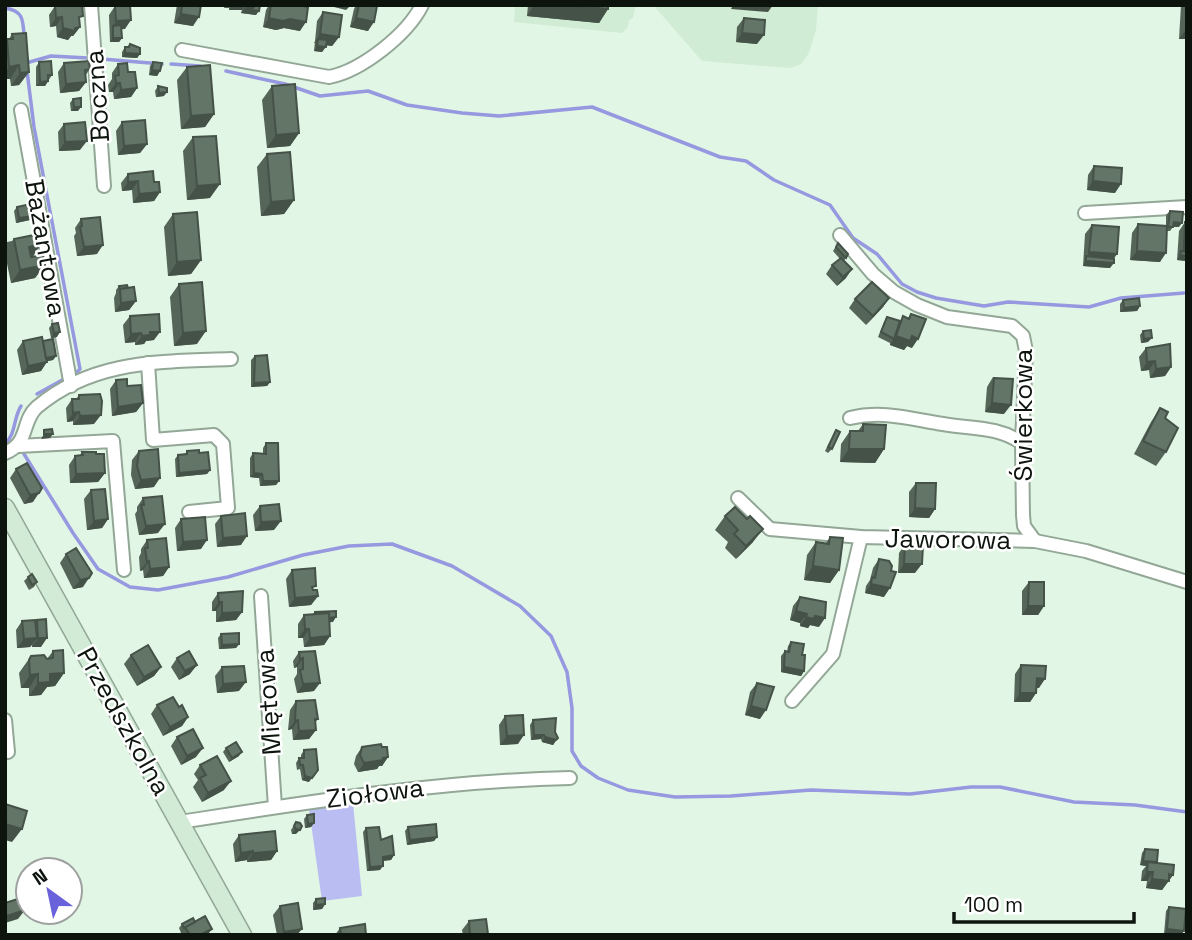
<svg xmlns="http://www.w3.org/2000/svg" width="1192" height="940" font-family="'Space Grotesk',sans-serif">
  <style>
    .built { fill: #d1ecd5 }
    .green { fill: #b9bdf2 }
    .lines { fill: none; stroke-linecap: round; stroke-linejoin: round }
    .stream { stroke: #9698e0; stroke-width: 3.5 }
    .street-casing { stroke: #93a797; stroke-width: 16 }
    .secondary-casing { stroke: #93a797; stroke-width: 21 }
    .street { stroke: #fff; stroke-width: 12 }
    .secondary { stroke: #d1ebd7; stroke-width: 18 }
    .wall { fill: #556558 }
    .shaded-wall { fill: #455247 }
    .building { fill: #637566; stroke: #455247; stroke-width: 2 }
    .labels { text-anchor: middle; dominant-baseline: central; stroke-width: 5; stroke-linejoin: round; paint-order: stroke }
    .street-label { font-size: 26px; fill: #0d140e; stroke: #fff }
  </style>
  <rect width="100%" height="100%" fill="#e2f6e5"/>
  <g class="built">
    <path d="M515 5H636L633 18 629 20 628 27 622 33 514 22Z"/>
    <path d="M653 5H818L816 30 809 53 801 64 791 68 702 61Z"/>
  </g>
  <path class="green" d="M353 803 362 896 322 901 309 809Z"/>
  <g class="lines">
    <g class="stream">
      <path d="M5 8C23 11 23 19 24 35"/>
      <path d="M102 59 162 64"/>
      <path d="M26 63 51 56 88 58"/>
      <path d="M171 64 200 66"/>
      <path d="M27 71 34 127 80 369 76 373"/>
      <path d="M226 71 285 84 320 96 368 91 407 105 462 113 499 116 592 107 720 157 746 161 774 180 830 205 853 238 877 254 902 284 917 292 936 298 984 306 1008 302 1089 307 1121 298 1184 293"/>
      <path d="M37 394 64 379"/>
      <path d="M5 444C16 434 13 419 21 406"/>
      <path d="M24 454 73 533 98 569 130 587 158 590 228 577 303 555 349 546 392 544 452 566 520 606 551 636 567 672 572 708V751L581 766 598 778 628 790 675 797 731 796 811 790 910 794 971 787H1000L1074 802 1135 805 1187 812"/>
    </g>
    <g class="street-casing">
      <g id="street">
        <path d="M91 5 104 186"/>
        <path d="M182 50 329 77C361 71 407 35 422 5"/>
        <path d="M21 110 71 386"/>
        <path d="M1085 213 1187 207"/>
        <path d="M840 235 873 274 894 292 917 305 947 317 1012 326 1023 336 1026 351 1022 443 1023 515 1024 526 1035 541"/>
        <path d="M148 363 153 440 214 435 223 444 228 508 189 512"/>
        <path d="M850 418C883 410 911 419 943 424 971 429 998 426 1022 443"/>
        <path d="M18 446 113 441 124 570"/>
        <path d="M5 453C30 443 21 421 37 407 94 359 161 362 231 359"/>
        <path d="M738 498 770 529 861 537 1035 541 1086 551 1187 582"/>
        <path d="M261 596 275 807"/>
        <path d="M792 701 833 654 861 537"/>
        <path d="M5 720 8 752"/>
        <path d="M180 822C310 802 438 781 570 778"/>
      </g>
    </g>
    <g class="secondary-casing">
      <path id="secondary" d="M5 508 242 935"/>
    </g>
    <use href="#street" class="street"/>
    <use href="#secondary" class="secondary"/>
  </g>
  <g class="wall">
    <path d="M177 5H201L193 26 174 23Z"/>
    <path d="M225 5H260L256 15 241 13 242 10H229V8H224Z"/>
    <path d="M269 5H298L300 31 284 28 276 30 263 27 266 10Z"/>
    <path d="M356 5H374L368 31 350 27 354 9Z"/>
    <path d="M528 5H608V9L599 23 527 16Z"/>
    <path d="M1181 5H1187V39H1179Z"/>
    <path d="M55 6 79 22 80 27 73 36H71L68 40 57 37 56 26 50 27 49 15Z"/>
    <path d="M115 6 125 29H122V38L119 42H110L109 15Z"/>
    <path d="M323 12 339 37 332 46 326 45 322 52 314 51 317 21Z"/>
    <path d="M744 18 757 44 736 42 737 27Z"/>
    <path d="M12 34 29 72 19 85 11 86 10 79H5V41L7 39H9Z"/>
    <path d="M130 44 140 54 137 58 122 57V52L125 47H127Z"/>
    <path d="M39 62 52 75 45 86H36V67Z"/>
    <path d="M153 62 160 71 157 76 149 75 150 66Z"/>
    <path d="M64 63 90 69 85 76 86 82 79 91 60 93 58 72Z"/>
    <path d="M118 64 128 72 137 88 131 97 114 99 113 92H109L108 85 112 79V73Z"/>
    <path d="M187 67 214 114 205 127 181 129 177 80Z"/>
    <path d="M158 86 164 96 156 97 155 91Z"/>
    <path d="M272 86 299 133 290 146 267 148 262 100Z"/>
    <path d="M73 99 78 111H71L70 103Z"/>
    <path d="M122 122 147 144 140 153 118 155 116 131Z"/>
    <path d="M64 124 80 150 59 151 58 132Z"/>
    <path d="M193 137 210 198 187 200 183 151Z"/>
    <path d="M267 154 294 200 284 214 261 216 257 167Z"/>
    <path d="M1094 166 1115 193 1087 190 1088 175Z"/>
    <path d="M128 174 154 182 160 192 154 201 133 203 132 190 122 191 121 183Z"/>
    <path d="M17 207 30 220 16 223 14 211Z"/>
    <path d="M1170 211 1179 227H1173L1170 231H1167L1160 262 1130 260 1132 233 1138 224 1166 226V215Z"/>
    <path d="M173 214 201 260 191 274 168 276 164 227Z"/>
    <path d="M81 219 97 254 77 256 74 236 76 233 75 228Z"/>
    <path d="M1185 222 1187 261 1177 260 1179 231Z"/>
    <path d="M1092 225 1114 259 1110 268 1083 266 1085 234Z"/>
    <path d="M14 239 32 257 45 265 35 278 11 283 5 254V245L7 242 12 241Z"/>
    <path d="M838 243 848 254 844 261 846 278 837 286 826 274 832 265 840 259 833 251Z"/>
    <path d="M179 284 197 344 174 346 170 297Z"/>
    <path d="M119 286 136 301 129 310 115 312 114 298 116 293V290Z"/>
    <path d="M889 298 883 307 866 325 849 308 855 299Z"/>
    <path d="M1123 300 1140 306 1137 311 1120 312V304Z"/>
    <path d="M911 314 912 348 907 346 904 350 890 345V343L878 337 884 322 887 317 900 321 903 316 908 318Z"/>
    <path d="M130 316 154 340 146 341 144 344 135 345V342L125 343 123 325Z"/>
    <path d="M52 324 57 337 51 338 49 328Z"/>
    <path d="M1143 331 1148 342 1141 343 1140 335Z"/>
    <path d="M23 341 56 356 53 360 47 361 41 371 22 375 17 350Z"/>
    <path d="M1146 348 1171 367 1165 376 1150 378 1149 370 1141 371 1139 357Z"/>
    <path d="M255 356 270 382 267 386 251 387V360Z"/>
    <path d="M993 377 1004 414 985 412 987 387Z"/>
    <path d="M116 380 127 386 143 403 136 412 112 416 110 389Z"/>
    <path d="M79 395 94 424 73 425V421L67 422 66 408 72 399H76Z"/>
    <path d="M1160 408 1165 418 1166 452 1156 466 1134 454 1151 422Z"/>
    <path d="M863 424 884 449 875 463 840 462 841 444 850 431H858Z"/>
    <path d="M836 430 832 449 828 453 825 451Z"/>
    <path d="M266 443 279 481 276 485 260 486 259 478 250 477V458L253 453 263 454V448Z"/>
    <path d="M139 451 154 487 135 489 131 475 132 460Z"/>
    <path d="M187 451 199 453 210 470 207 474 176 477 175 459 178 455 185 454Z"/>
    <path d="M82 452 96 454 105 473 98 482 70 483 69 465 75 456 80 455Z"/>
    <path d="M27 463 33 502 24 504 10 478 16 469Z"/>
    <path d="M916 483 935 509 929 518 909 517V492Z"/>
    <path d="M91 490 108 519 102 528 87 530 84 499Z"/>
    <path d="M1187 494V523H1185Z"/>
    <path d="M143 498 158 533 139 535 135 514 137 511V507Z"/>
    <path d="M260 506 274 530 255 531 253 515Z"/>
    <path d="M221 516 241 545 217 547 215 524Z"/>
    <path d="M725 516 747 519 753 542 736 559 725 548 728 542 715 530Z"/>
    <path d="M181 519 201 549 177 551 175 528Z"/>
    <path d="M830 537 839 570 830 583 804 580 807 555 816 542 826 543Z"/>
    <path d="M147 540 169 567 163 576 144 578 143 570 140 571 139 557 141 553V549Z"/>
    <path d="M905 544 915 573H898L899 553Z"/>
    <path d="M66 554 83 587 73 589 60 563Z"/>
    <path d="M879 559 884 597 865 593 866 586 870 580 873 568Z"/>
    <path d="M292 570 313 590 318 596 311 605 289 607 286 579Z"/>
    <path d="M28 577 37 582 34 587 29 590 24 581Z"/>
    <path d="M1029 582 1044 606 1038 615H1022V591Z"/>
    <path d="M218 593 242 612 236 620 216 622V611H212V602Z"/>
    <path d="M800 597 819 627 810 625 808 628 800 626V623L790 620 793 606Z"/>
    <path d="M315 612 333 622H330V636L324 645 304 647 303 638H298V624L304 615 313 614Z"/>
    <path d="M37 620 41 647H32V645L30 647 17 648 16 630 22 621 36 622Z"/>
    <path d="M221 634 239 644 236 648 219 649 218 638Z"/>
    <path d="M791 642 802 655 804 671 801 676 781 672V656L785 651 787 652 788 646Z"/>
    <path d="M53 651 64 673 55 686 47 687 41 695 29 696V688H21L19 673 31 656 47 659Z"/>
    <path d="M315 651 314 691 297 693 294 679 297 674V667L294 668 293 661 299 652Z"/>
    <path d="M131 655 161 667 154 676 137 686 124 664Z"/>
    <path d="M177 658 190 674 179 680 171 667Z"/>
    <path d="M1021 665 1039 688H1037L1036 693 1030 702H1014L1015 674Z"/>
    <path d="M222 667 239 691 217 693 215 676Z"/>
    <path d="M757 683 760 719 745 715 750 692Z"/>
    <path d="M296 701 318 719 315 723 316 730 309 739 293 740 292 729 288 730 290 710Z"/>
    <path d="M157 705 179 707 188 717 182 726 163 736 151 714Z"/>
    <path d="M505 716 518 744 500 745 499 725Z"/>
    <path d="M533 720 555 732 558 738 553 745 542 742 541 739 531 740 530 725Z"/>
    <path d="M177 737 196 757 181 765 171 746Z"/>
    <path d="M362 747H382L388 757 382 766H379L377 769 358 772 354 764 356 756Z"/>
    <path d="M226 748 239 756 229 762 223 752Z"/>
    <path d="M304 750 309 782 302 780 300 769 297 770 296 763 299 758H301V755Z"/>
    <path d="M200 765 224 790 202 802 193 787 198 780 194 774Z"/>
    <path d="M307 815 314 823 311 827 305 828 304 819Z"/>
    <path d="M296 822V834H292L291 830Z"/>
    <path d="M408 827 437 837 434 841 407 845 405 831Z"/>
    <path d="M366 828 381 840 394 855 391 860 383 861 380 870 367 871 363 832Z"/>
    <path d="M239 835 277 851 271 860 247 862V860L235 862 233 844Z"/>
    <path d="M1145 849 1156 863 1173 875 1162 890 1146 888 1147 881H1141L1142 871 1146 866 1140 865 1142 853Z"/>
    <path d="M316 899 325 904 322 909 313 910V903Z"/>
    <path d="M280 906 297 935H277L273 915Z"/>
    <path d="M1169 907 1184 931 1181 935 1164 934 1166 911Z"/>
    <path d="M469 921 487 935H463L462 930Z"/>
    <path d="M195 922 212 929 207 935H180L181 933 179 928 182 924Z"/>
    <path d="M340 928 366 935H335Z"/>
  </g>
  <g class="shaded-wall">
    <path d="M232 5H245L242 10H229Z"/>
    <path d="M247 5H255L259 11 256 15 241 13Z"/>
    <path d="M335 5H348L350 6 346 10 334 7Z"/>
    <path d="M534 5H565L608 9 599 23 527 16Z"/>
    <path d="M733 5H773L768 12 731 9Z"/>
    <path d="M181 14 199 17 193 26 174 23Z"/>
    <path d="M62 17 56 26 50 27 56 18Z"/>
    <path d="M269 18 290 19 306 22 300 31 284 28 276 30 263 27Z"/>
    <path d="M356 18 374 22 368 31 350 27Z"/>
    <path d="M131 20 125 29 113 30V26L116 21Z"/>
    <path d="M80 27 73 36H71L68 40 57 37 63 28Z"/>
    <path d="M1187 28V39H1179Z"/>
    <path d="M742 33 764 35 757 44 736 42Z"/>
    <path d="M320 34 339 37 332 46 317 44 318 39 315 43H314Z"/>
    <path d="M113 38H122L119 42H110Z"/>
    <path d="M317 46 326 47 322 52 314 51Z"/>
    <path d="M125 53 140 54 137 58 122 57Z"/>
    <path d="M19 65 10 79H5V72L9 67Z"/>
    <path d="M152 70 160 71 157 76 149 75Z"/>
    <path d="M29 72 19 85 11 86 20 73Z"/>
    <path d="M48 81 45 86H36L40 82Z"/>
    <path d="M86 82 79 91 60 93 66 84Z"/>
    <path d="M116 83H120L113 92H109Z"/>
    <path d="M137 88 131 97 114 99 121 90Z"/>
    <path d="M167 92 164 96 156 97 159 93Z"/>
    <path d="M74 107H81L78 111H71Z"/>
    <path d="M214 114 205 127 181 129 191 116Z"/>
    <path d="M299 133 290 146 267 148 276 135Z"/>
    <path d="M87 141 80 150 59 151 65 142Z"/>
    <path d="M147 144 140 153 118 155 124 146Z"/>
    <path d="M138 181 132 190 122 191 128 182Z"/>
    <path d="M1093 181 1121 184 1115 193 1087 190Z"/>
    <path d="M220 184 210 198 187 200 197 186Z"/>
    <path d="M160 192 154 201 133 203 139 194Z"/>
    <path d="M294 200 284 214 261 216 271 202Z"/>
    <path d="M33 216 30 220 16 223 19 218Z"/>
    <path d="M1174 222 1182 223 1179 227 1170 226Z"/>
    <path d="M41 244 32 258 29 247Z"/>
    <path d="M103 245 97 254 77 256 84 247Z"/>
    <path d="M1184 247H1187V261L1177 260Z"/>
    <path d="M1137 251 1166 253 1160 262 1130 260Z"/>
    <path d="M1089 252 1117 254 1111 263H1114L1110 268 1083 266Z"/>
    <path d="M201 260 191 274 168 276 177 262Z"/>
    <path d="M45 265 35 278 11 283 20 270Z"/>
    <path d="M852 269 846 278 837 286 843 277Z"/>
    <path d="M889 298 883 307 866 325 873 316Z"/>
    <path d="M136 301 129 310 115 312 121 303Z"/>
    <path d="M1140 306 1137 311 1120 312 1124 308Z"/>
    <path d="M206 331 197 344 174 346 183 333Z"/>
    <path d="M60 332 57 337 51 338 54 333Z"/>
    <path d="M150 332H160L154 340 146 341 144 344 135 345 142 336Z"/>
    <path d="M141 333 135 342 125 343 131 334Z"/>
    <path d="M896 336H912L918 339 912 348 907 346 904 350 890 345Z"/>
    <path d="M1152 338 1148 342 1141 343 1144 339Z"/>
    <path d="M56 356 53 360 39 363 42 358Z"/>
    <path d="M1155 361 1149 370 1141 371 1147 362Z"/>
    <path d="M47 362 41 371 22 375 28 366Z"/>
    <path d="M1171 367 1165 376 1150 378 1156 369Z"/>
    <path d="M270 382 267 386 251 387 254 383Z"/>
    <path d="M143 403 136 412 112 416 118 407Z"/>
    <path d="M992 403 1011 405 1004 414 985 412Z"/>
    <path d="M79 412 73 421 67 422 73 413Z"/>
    <path d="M101 415 94 424 73 425 80 416Z"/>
    <path d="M44 434H53L50 438 41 439Z"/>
    <path d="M849 449H884L875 463 840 462Z"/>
    <path d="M210 470 207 474 176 477 179 473Z"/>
    <path d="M105 473 98 482 70 483 76 474Z"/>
    <path d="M254 473 262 474 259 478 250 477Z"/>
    <path d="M160 478 154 487 135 489 141 480Z"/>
    <path d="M263 481H279L276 485 260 486Z"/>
    <path d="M39 493 33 502 24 504 30 495Z"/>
    <path d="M915 508 935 509 929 518 909 517Z"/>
    <path d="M108 519 102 528 87 530 94 521Z"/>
    <path d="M281 521 274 530 255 531 261 522Z"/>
    <path d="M165 524 158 533 139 535 146 526Z"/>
    <path d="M763 529 753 542 736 559 746 546Z"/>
    <path d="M247 536 241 545 217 547 223 538Z"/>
    <path d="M207 540 201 549 177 551 183 542Z"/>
    <path d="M149 561 143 570 140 571 147 562Z"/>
    <path d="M904 564H922L915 573H898Z"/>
    <path d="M813 566 839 570 830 583 804 580Z"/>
    <path d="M169 567 163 576 144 578 150 569Z"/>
    <path d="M89 578 83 587 73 589 80 580Z"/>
    <path d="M871 584 890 588 884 597 865 593Z"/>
    <path d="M318 596 311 605 289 607 295 598Z"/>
    <path d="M219 602H222L216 611H212Z"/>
    <path d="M1028 606H1044L1038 615H1022Z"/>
    <path d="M796 611 807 614 800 623 790 620Z"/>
    <path d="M242 612 236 620 216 622 222 613Z"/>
    <path d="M815 616 825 618 819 627 810 625 808 628 800 626 806 617Z"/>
    <path d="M336 617 333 622 312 623 315 619Z"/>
    <path d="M305 629H309L303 638H298Z"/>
    <path d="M330 636 324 645 304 647 310 638Z"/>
    <path d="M37 638 30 647 17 648 24 639Z"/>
    <path d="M38 638H47L41 647H32Z"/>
    <path d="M239 644 236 648 219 649 222 645Z"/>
    <path d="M303 658 297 667 294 668 300 659Z"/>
    <path d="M197 665 190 674 179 680 185 671Z"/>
    <path d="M161 667 154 676 137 686 144 677Z"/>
    <path d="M784 667 804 671 801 676 781 672Z"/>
    <path d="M64 673 55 686 47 687 41 695 29 696 38 683 50 674Z"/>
    <path d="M38 674 29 688H21L30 675Z"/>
    <path d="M1037 678 1045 679 1039 688 1030 687Z"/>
    <path d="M246 682 239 691 217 693 223 684Z"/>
    <path d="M320 683 314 691 297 693 303 684Z"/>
    <path d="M1020 693H1036L1030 702H1014Z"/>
    <path d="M751 706 766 710 760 719 745 715Z"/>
    <path d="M188 717 182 726 163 736 170 727Z"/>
    <path d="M298 720 292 729 288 730 295 721Z"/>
    <path d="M316 730 309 739 293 740 299 731Z"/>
    <path d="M524 735 518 744 500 745 507 736Z"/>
    <path d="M534 735H544L541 739 531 740Z"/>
    <path d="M545 737 556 740 553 745 542 742Z"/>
    <path d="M203 748 196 757 181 765 187 756Z"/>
    <path d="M242 752 239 756 229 762 232 758Z"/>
    <path d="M388 757 382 766H379L377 769 358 772 364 763Z"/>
    <path d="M305 776 312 778 309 782 302 780Z"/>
    <path d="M231 781 224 790 202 802 208 793Z"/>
    <path d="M314 823 311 827 305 828 308 824Z"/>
    <path d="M5 824 22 829 12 842 5 840Z"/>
    <path d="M296 829 300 830 296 834H292Z"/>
    <path d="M437 837 434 841 407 845 410 840Z"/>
    <path d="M253 851 247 860 235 862 241 853Z"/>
    <path d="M277 851 271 860 247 862 253 853Z"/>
    <path d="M394 855 391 860 379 861 383 857Z"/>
    <path d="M1143 861 1157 862H1148L1146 866 1140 865Z"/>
    <path d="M383 866 380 870 367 871 370 867Z"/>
    <path d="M1147 872H1153L1147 881H1141Z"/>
    <path d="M1169 874 1173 875 1162 890 1146 888 1152 879Z"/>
    <path d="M325 904 322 909 313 910 316 905Z"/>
    <path d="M25 910 18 919 5 923V919L7 916Z"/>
    <path d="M212 929 207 935H200Z"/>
    <path d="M302 929 297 935H281L284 932Z"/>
    <path d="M1167 929 1184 931 1181 935 1164 934Z"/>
  </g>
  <g class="building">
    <path d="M82 5 83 16 79 17 80 27 75 28V31L63 28 62 17 56 18 55 6Z"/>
    <path d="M130 5 131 20 116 21 115 6Z"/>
    <path d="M182 5H201L199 17 181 14Z"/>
    <path d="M255 5H260L259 11 252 10Z"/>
    <path d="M271 5H298L308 7 306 22 290 19 283 21 269 18Z"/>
    <path d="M359 5H374L377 6 374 22 356 18Z"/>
    <path d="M565 5H608V9Z"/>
    <path d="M323 12 342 15 339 37 320 34Z"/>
    <path d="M744 18 765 20 764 35 742 33Z"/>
    <path d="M121 25 122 38H113V26Z"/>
    <path d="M26 33 29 72 20 73 19 65 9 67 7 39H13L12 34Z"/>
    <path d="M318 39 327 40 326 47 317 46Z"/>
    <path d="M130 44 140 48V54L125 53V47H129Z"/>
    <path d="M51 61 52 75H48V81L40 82 39 62Z"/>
    <path d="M89 61 90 69 85 70 86 82 66 84 64 63Z"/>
    <path d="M153 62 162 63 160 71 152 70Z"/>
    <path d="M127 63 128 72H135L137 88 121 90 120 83H116L115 76 119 75 118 64Z"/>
    <path d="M210 65 214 114 191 116 187 67Z"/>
    <path d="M295 84 299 133 276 135 272 86Z"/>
    <path d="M158 86 167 88V92L159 93Z"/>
    <path d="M81 98V107H74L73 99Z"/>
    <path d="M145 120 147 144 124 146 122 122Z"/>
    <path d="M85 122 87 141 65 142 64 124Z"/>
    <path d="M216 136 220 184 197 186 193 137Z"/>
    <path d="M290 152 294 200 271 202 267 154Z"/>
    <path d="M1094 166 1122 168 1121 184 1093 181Z"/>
    <path d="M153 171 154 182H159L160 192 139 194 138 181 128 182V174Z"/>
    <path d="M31 204 33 216 19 218 17 207Z"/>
    <path d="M1170 211 1183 212 1182 223 1174 222 1173 227H1168Z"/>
    <path d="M197 212 201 260 177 262 173 214Z"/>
    <path d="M100 217 103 245 84 247 80 227 82 226 81 219Z"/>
    <path d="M1185 222H1187V247H1184Z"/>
    <path d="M1138 224 1167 226 1166 253 1137 251Z"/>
    <path d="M1092 225 1119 227 1117 254 1089 252Z"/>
    <path d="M39 234 41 244 29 247 31 257 43 255 45 265 20 270 14 239Z"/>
    <path d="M838 243 848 254 846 258 836 247Z"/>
    <path d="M1181 251 1187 252V256L1180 255Z"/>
    <path d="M1086 256 1114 259V263L1086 261Z"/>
    <path d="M841 258 852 269 843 277 832 265Z"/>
    <path d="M202 282 206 331 183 333 179 284Z"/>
    <path d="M872 282 889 298 873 316 855 299Z"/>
    <path d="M127 285 128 288 120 289 119 286Z"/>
    <path d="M134 287 136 301 121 303 120 289Z"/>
    <path d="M1139 298 1140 306 1124 308 1123 300Z"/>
    <path d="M159 314 160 332H150V335L142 336 141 333 131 334 130 316Z"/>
    <path d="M911 314 926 319 918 339 912 336 910 341 896 336 903 316 909 319Z"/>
    <path d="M887 317 900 321 894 339 881 332Z"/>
    <path d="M58 323 60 332 54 333 52 324Z"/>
    <path d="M1151 330 1152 338 1144 339 1143 331Z"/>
    <path d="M42 337 47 362 28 366 23 341Z"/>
    <path d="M53 339 56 356 46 358 43 341Z"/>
    <path d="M1170 344 1171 367 1156 369 1155 361 1147 362 1146 348Z"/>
    <path d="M267 355 270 382 254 383 255 356Z"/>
    <path d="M994 378 1013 379 1011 405 992 403Z"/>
    <path d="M127 379V386L141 385 143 403 118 407 116 380Z"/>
    <path d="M100 394 102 401 101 415 80 416 79 412 73 413 72 399H79V395Z"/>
    <path d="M1160 408 1168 412 1165 418 1178 428 1166 452 1143 441Z"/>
    <path d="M863 424 886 425 884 449H849L850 431H863Z"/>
    <path d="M52 429 53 434H44V430Z"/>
    <path d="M836 430 840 432 832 449 828 447Z"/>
    <path d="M266 443H278L279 481H263L262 474 254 473 253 453 266 454Z"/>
    <path d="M158 449 160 478 141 480 137 466 139 451Z"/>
    <path d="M199 450V453L208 452 210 470 179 473 178 455 187 454V451Z"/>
    <path d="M82 452H96V454H104L105 473 76 474 75 456 83 455Z"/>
    <path d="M27 463 42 488 39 493 30 495 16 469Z"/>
    <path d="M916 483H936L935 509 915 508Z"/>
    <path d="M105 489 108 519 94 521 91 490Z"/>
    <path d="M162 496 165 524 146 526 141 505H144L143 498Z"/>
    <path d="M279 504 281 521 261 522 260 506Z"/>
    <path d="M735 507 747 519 750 516 763 529 746 546 734 534 738 530 725 516Z"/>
    <path d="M245 513 247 536 223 538 221 516Z"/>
    <path d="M205 517 207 540 183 542 181 519Z"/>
    <path d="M830 537 843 538 839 570 813 566 816 542 829 544Z"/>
    <path d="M166 538 169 567 150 569 149 561 147 562 145 548H148L147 540Z"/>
    <path d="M905 544 923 545 922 564H904Z"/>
    <path d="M76 548 92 573 89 578 80 580 66 554Z"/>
    <path d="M879 559 889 561 892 566 891 571 896 572 890 588 871 584 872 577 875 578Z"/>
    <path d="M315 568 316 586 312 587 313 590H317L318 596 295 598 292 570Z"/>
    <path d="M32 574 37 582 32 585 28 577Z"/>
    <path d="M1029 582H1044V606H1028Z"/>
    <path d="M243 591 242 612 222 613V602H219L218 593Z"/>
    <path d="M800 597 826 602 825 618 815 616 814 619 806 617 807 614 796 611Z"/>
    <path d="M336 611V617L329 618V613L315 614V612Z"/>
    <path d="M329 613 330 636 310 638 309 629H305L304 615Z"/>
    <path d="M46 619 47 638H38L37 620Z"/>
    <path d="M35 620 37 638 24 639 22 621Z"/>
    <path d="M239 633V644L222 645 221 634Z"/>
    <path d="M791 642 804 644 802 655H805L804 671 784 667 785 651 789 652Z"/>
    <path d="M148 645 161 667 144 677 131 655Z"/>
    <path d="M63 650 64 673 50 674V682L38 683V674L30 675 29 660 31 656 44 655 47 659 53 658V651Z"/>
    <path d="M189 651 197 665 185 671 177 658Z"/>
    <path d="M315 651 320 683 303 684 300 670 303 669V658L300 659 299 652Z"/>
    <path d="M1021 665 1046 666 1045 679 1037 678 1036 693H1020Z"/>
    <path d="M244 666 246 682 223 684 222 667Z"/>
    <path d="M757 683 774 687 766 710 751 706Z"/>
    <path d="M173 697 179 707 182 705 188 717 170 727 157 705Z"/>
    <path d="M315 700 318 719H315L316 730 299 731 298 720 295 721 296 701Z"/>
    <path d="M523 715 524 735 507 736 505 716Z"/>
    <path d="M556 718 555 732 558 738 556 740 545 737 544 735H534L533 720Z"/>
    <path d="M193 729 203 748 187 756 177 737Z"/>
    <path d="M236 742 242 752 232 758 226 748Z"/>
    <path d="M381 744 382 747H387L388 757 383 758V760L364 763 360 755 362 747Z"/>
    <path d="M316 749 318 770 312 778 305 776 303 765H300L299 758H304V750Z"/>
    <path d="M217 756 231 781 208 793 200 778 206 775 200 765Z"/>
    <path d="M5 804 27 811 22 829 5 824Z"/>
    <path d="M314 814V823L308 824 307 815Z"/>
    <path d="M296 822 300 823 302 826 300 830 296 829 294 826Z"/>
    <path d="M436 824 437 837 410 840 408 827Z"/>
    <path d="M379 827 381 840 392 836 394 855 383 857V866L370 867 366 828Z"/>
    <path d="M275 831 277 851 253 853V851L241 853 239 835Z"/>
    <path d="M1145 849 1158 850 1157 862 1143 861Z"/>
    <path d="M1148 862 1174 865 1173 875 1169 874V881L1152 879 1153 872H1147Z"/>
    <path d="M21 898 25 910 7 916 5 910V903Z"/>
    <path d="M325 898V904L316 905V899Z"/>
    <path d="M298 903 302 929 284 932 280 906Z"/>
    <path d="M1169 907 1186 909 1184 931 1167 929Z"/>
    <path d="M205 916 212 929 200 935H190L185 927Z"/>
    <path d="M193 918 195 922 184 928 182 924Z"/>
    <path d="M486 919 488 934 470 935 469 921Z"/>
    <path d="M365 924 366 935H341L340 928Z"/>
  </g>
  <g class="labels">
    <g class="street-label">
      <text transform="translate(97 96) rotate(-94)">Boczna</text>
      <text transform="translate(46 248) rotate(80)">Bażantowa</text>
      <text transform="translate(1023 415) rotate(-90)">Świerkowa</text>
      <text transform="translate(948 539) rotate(1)">Jaworowa</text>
      <text transform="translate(268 702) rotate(-94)">Miętowa</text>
      <text transform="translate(124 721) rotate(61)">Przedszkolna</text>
      <text transform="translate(375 793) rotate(-7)">Ziołowa</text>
    </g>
  </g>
  <rect width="1192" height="940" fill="none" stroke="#0d140e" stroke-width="14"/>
  <g transform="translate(49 891) rotate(327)"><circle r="33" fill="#ffffff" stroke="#9ea19f" stroke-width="2"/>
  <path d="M0-5L12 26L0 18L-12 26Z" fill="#6962db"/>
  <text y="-10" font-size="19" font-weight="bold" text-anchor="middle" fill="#0d140e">N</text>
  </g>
  <path d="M954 912v10h180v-10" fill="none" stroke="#0d140e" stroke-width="3.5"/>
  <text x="964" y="912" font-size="21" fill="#0d140e" stroke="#ffffff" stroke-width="5" paint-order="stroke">100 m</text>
</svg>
